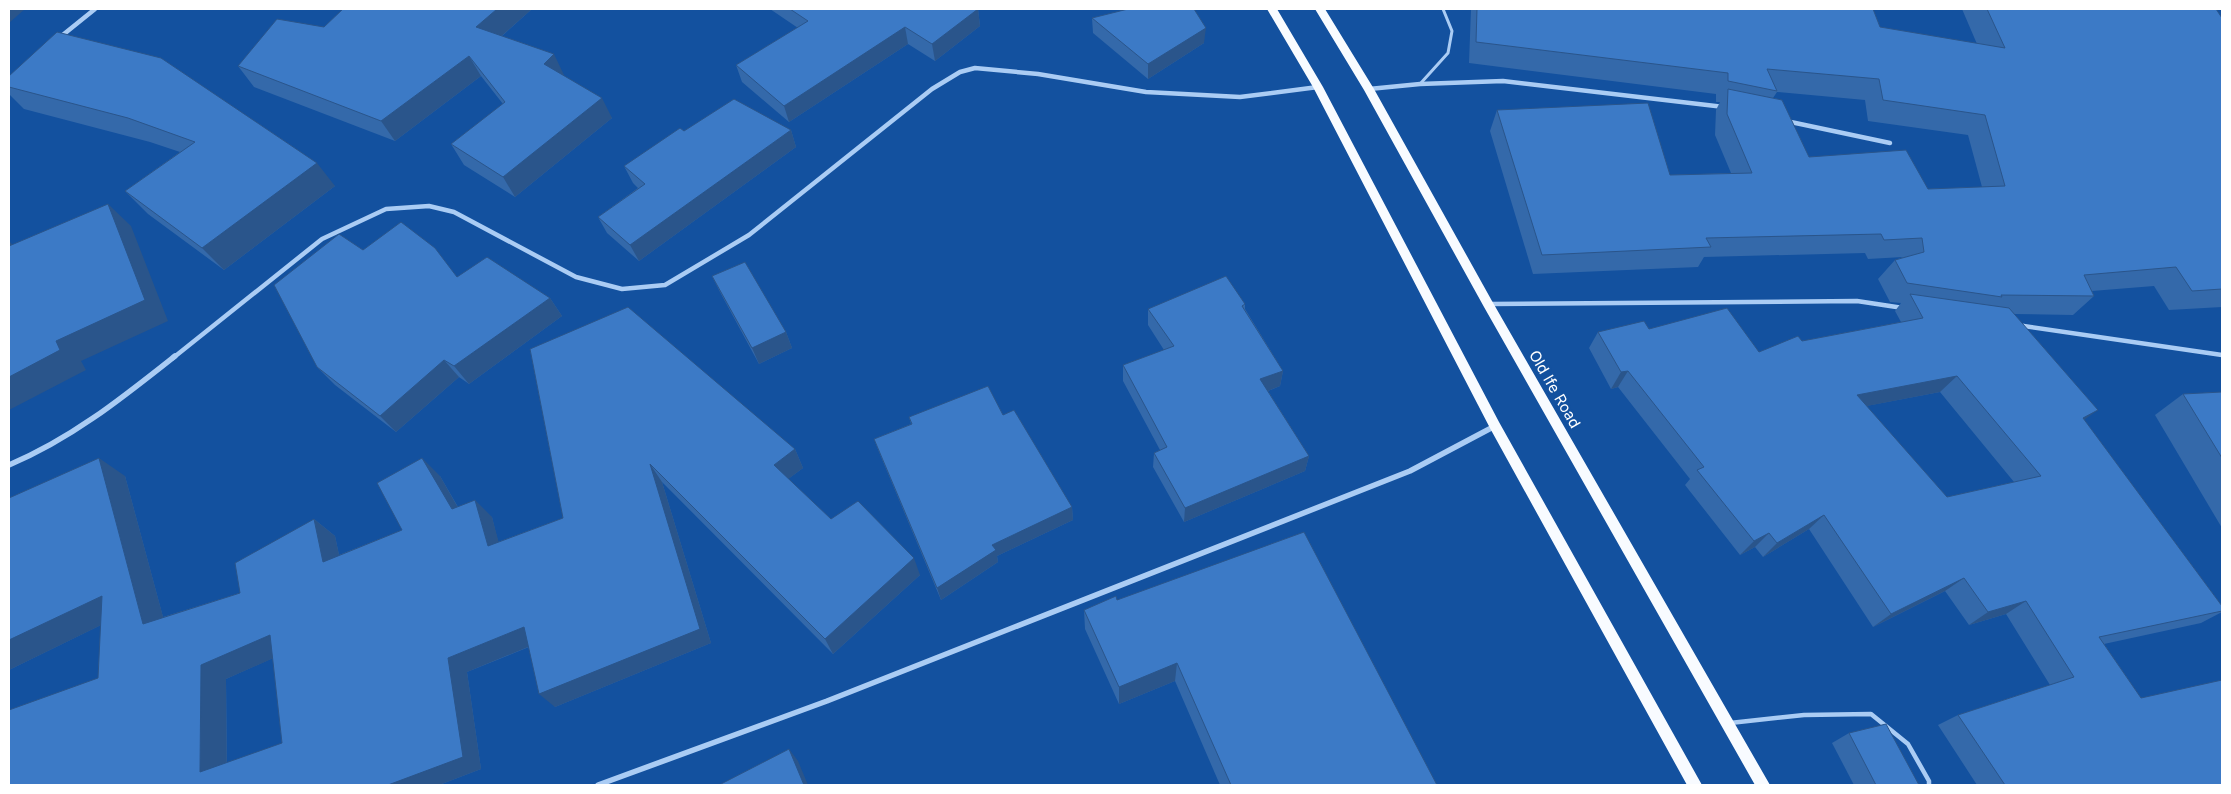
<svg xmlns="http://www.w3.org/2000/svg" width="2231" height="794" font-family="Inter,sans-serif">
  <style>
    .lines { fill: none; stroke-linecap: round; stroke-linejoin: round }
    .service-far1 { stroke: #aaccf4; stroke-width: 3 }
    .service { stroke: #aaccf4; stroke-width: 4.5 }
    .minor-far1 { stroke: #aaccf4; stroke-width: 4.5 }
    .minor { stroke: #aaccf4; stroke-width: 5.5 }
    .primary { fill: #f8fbff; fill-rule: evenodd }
    .wall { fill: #3469aa; fill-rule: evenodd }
    .shaded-wall { fill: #2a558b }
    .building { fill: #3c7ac6; stroke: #2a558b; fill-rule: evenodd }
    .labels { text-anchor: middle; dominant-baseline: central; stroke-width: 4.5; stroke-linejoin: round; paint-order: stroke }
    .street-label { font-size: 15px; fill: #fff; stroke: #13519f }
  </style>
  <rect width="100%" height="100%" fill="#13519f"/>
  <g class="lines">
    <path class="service-far1" d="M1420 84 1448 53 1452 31 1443 9"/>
    <path class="service" d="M1730 723 1804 715 1871 714 1908 744 1929 781V785"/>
    <g class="minor-far1">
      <path d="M59 38 95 9"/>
      <path d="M1369 89 1420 84 1503 81 1724 107"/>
      <path d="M1786 121 1890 143"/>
      <path d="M1489 304 1857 301 1903 308"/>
      <path d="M2017 325 2222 355"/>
      <path d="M173 358 322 239 386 209 429 206 454 212 576 277 622 289 665 285 749 235 932 89 960 72 975 68 1038 74 1146 92 1240 97 1318 87"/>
    </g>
    <g class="minor">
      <path d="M9 465C71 439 122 398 175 356"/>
      <path d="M598 785 827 701 1410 471 1495 426"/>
    </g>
    <g class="primary">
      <path d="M1267 9H1277L1323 87 1499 422 1702 785H1687L1491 430 1313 87Z"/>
      <path d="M1315 9H1325L1374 89 1492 301 1770 785H1755L1484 307 1364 90Z"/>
    </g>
  </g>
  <g class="wall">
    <path d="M343 9H532L502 36 564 75V76L612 118 515 197 464 165 451 144 503 104 481 76 395 141 254 87 238 66 324 27Z"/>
    <path d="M770 9H978L980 26 935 61 908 44 789 122 742 82 736 65 798 28Z"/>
    <path d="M1471 9H1873L1880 27 1977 44 1962 9H2216L2222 18V307L2169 310 2154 286 2092 291 2094 296 2073 315 2014 314 2084 420 2222 606V612L2201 623 2104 644 2141 698 2222 785H1977L1938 725 1958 715 2050 685 2006 614 1969 625 1945 591 1873 627 1809 529 1763 557 1755 547 1740 555 1685 485 1690 479 1618 387 1611 389 1589 348 1598 332 1649 329 1759 352 1802 341 1901 322 1895 311 1901 303 1890 302 1878 279 1895 260 1903 257 1868 259 1865 253 1704 257 1698 267 1533 274 1490 131 1497 110 1670 175 1731 173 1715 135 1716 110 1720 102H1716V94L1469 63ZM1777 92 1865 100 1868 121 1968 135 1982 187 1928 189 1809 157 1773 98ZM1940 392 2014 482 1947 497 1866 406Z"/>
    <path d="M1092 18 1204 43 1148 79 1093 33Z"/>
    <path d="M9 76 335 186 224 270 148 214 125 191 180 152 150 142 24 109 9 94Z"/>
    <path d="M791 130 796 147 639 261 607 233 598 217 638 188 633 183 624 166 684 131Z"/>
    <path d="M363 250 457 277 550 298 562 316 469 384 459 377 396 432 335 385 317 367Z"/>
    <path d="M712 276 786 332 792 348 759 364 720 292Z"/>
    <path d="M1245 304V309L1283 371 1280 386 1268 391 1309 456 1305 471 1184 522 1153 467 1154 453 1160 450 1123 381V365L1164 350 1148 325V309Z"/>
    <path d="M530 349 795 449 803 468 788 479 831 519 920 575 833 654 662 482 711 643 555 707 529 647 467 672 481 769 439 785H9L98 678 101 625 9 670 125 476 163 617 240 593 314 519 335 536 339 555 402 530 440 476 458 507 492 517 498 542 563 518ZM273 658 282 743 227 763 226 679Z"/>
    <path d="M2222 392V528L2155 415 2183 394Z"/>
    <path d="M1003 415 1072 507 1073 520 997 556 998 562 941 600 879 452 874 439 911 424 909 417Z"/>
    <path d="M1117 600 1437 785H1220L1175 681 1119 704 1085 629 1084 610Z"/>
    <path d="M1849 733 1919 785H1854L1832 743Z"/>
  </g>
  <g class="shaded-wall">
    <path d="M9 9H25L9 23Z"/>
    <path d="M497 9H532L488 48 476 27Z"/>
    <path d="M978 9 980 26 935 61 932 44Z"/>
    <path d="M905 27 908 44 789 122 784 106Z"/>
    <path d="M1206 28 1204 43 1148 79V64Z"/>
    <path d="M554 54 564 75 555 85 544 64Z"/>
    <path d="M469 56 481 76 395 141 381 121Z"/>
    <path d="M602 98 612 118 515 197 503 177Z"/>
    <path d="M791 130 796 147 639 261 630 245Z"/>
    <path d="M317 163 335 186 224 270 202 248Z"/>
    <path d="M108 204 131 226 168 321 81 361 86 370 9 410V377L56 341Z"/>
    <path d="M9 241 34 267 9 246Z"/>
    <path d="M550 298 562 316 469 384 454 366Z"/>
    <path d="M786 332 792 348 759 364 752 348Z"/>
    <path d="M444 360 459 377 396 432 380 416Z"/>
    <path d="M1283 371 1280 386 1258 395 1260 379Z"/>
    <path d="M1628 371 1618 387 1611 389 1621 372Z"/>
    <path d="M1957 376 1940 392 1841 411 1857 395Z"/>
    <path d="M2098 410 2077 425 2083 418Z"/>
    <path d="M795 449 803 468 783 483 774 465Z"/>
    <path d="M1309 456 1305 471 1184 522 1185 508Z"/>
    <path d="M99 458 125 476 169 639 143 624Z"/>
    <path d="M422 458 440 476 469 527 452 509Z"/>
    <path d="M650 464 662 482 711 643 555 707 539 694Z"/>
    <path d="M475 500 492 517 504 562 488 546Z"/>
    <path d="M1072 507 1073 520 997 556 998 562 941 600 937 588 992 545Z"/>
    <path d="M1824 515 1809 529 1763 557 1777 543Z"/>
    <path d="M314 519 335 536 344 578 323 562Z"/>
    <path d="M1769 533 1755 547 1740 555 1754 541Z"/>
    <path d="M914 558 920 575 833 654 825 639Z"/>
    <path d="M1964 578 1945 591 1873 627 1891 614Z"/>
    <path d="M102 596 130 611 9 670V640Z"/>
    <path d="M2026 601 2006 614 1969 625 1988 612Z"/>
    <path d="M524 627 540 642 467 672 481 769 439 785H388L448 658Z"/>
    <path d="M270 635 294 649 226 679 227 784 200 772 201 665Z"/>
    <path d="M1177 663 1175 681 1119 704V687Z"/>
    <path d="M789 749 798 761 808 785H804Z"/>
  </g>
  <g class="building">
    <path d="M343 9H497L476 27 554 54 544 64 602 98 503 177 451 144 505 102 469 56 381 121 238 66 277 19 324 27Z"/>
    <path d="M790 9H978L932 44 905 27 784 106 736 65 808 21Z"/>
    <path d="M1128 9H1194L1206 28 1148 64 1092 18Z"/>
    <path d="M1477 9H1873L1880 27 2005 48 1987 9H2216L2222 18V289L2192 291 2176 267 2084 275 2094 296 2001 295 2002 297 1907 283 1895 260 1924 252 1922 238 1884 240 1881 234 1706 238 1711 247 1542 255 1497 110 1648 103 1670 175 1752 173 1727 114 1728 89 1782 100 1809 157 1906 150 1928 189 2005 186 1985 115 1883 100 1879 79 1767 69 1777 91 1728 81V73L1476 42Z"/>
    <path d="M57 32 161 58 317 163 202 248 125 191 195 142 128 118 9 87V76Z"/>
    <path d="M734 99 791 130 630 245 598 217 645 184 624 166 680 128 684 131Z"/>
    <path d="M108 204 145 300 56 341 60 350 9 377V246Z"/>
    <path d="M401 222 435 248 457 277 487 257 550 298 454 366 444 360 380 416 317 367 274 285 339 234 363 250Z"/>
    <path d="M745 262 786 332 752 348 712 276Z"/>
    <path d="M1226 276 1245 304 1242 306 1283 371 1260 379 1309 456 1185 508 1154 453 1167 447 1123 365 1174 346 1148 309Z"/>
    <path d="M1910 294 2009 308 2098 410 2083 418 2222 606V611L2099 637 2141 698 2222 680V785H2005L1958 715 2074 677 2026 601 1988 612 1964 578 1891 614 1824 515 1777 543 1769 533 1754 541 1697 470 1704 467 1628 371 1621 372 1598 332 1644 321 1649 329 1727 308 1759 352 1798 336 1802 341 1923 318ZM1957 376 2041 476 1947 497 1857 395Z"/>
    <path d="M628 307 795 449 774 465 831 519 858 501 914 558 825 639 650 464 700 629 539 694 524 627 448 658 463 757 388 785H9V710L98 678 102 596 9 640V498L99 458 143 624 240 593 235 563 314 519 323 562 402 530 377 483 422 458 452 509 475 500 488 546 563 518 530 349ZM270 635 282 743 200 772 201 665Z"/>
    <path d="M988 386 1003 415 1014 410 1072 507 992 545 996 550 937 588 874 439 912 424 909 417Z"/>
    <path d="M2222 392V458L2183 394Z"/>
    <path d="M1304 532 1437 785H1231L1177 663 1119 687 1084 610 1116 596 1117 600Z"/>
    <path d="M1886 724 1919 785H1876L1849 733Z"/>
    <path d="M789 749 804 785H719Z"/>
  </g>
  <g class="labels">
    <g class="street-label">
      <text transform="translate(1555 389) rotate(60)">Old Ife Road</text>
    </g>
  </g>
  <rect width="2231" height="794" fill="none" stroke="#ffffff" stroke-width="20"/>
</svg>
